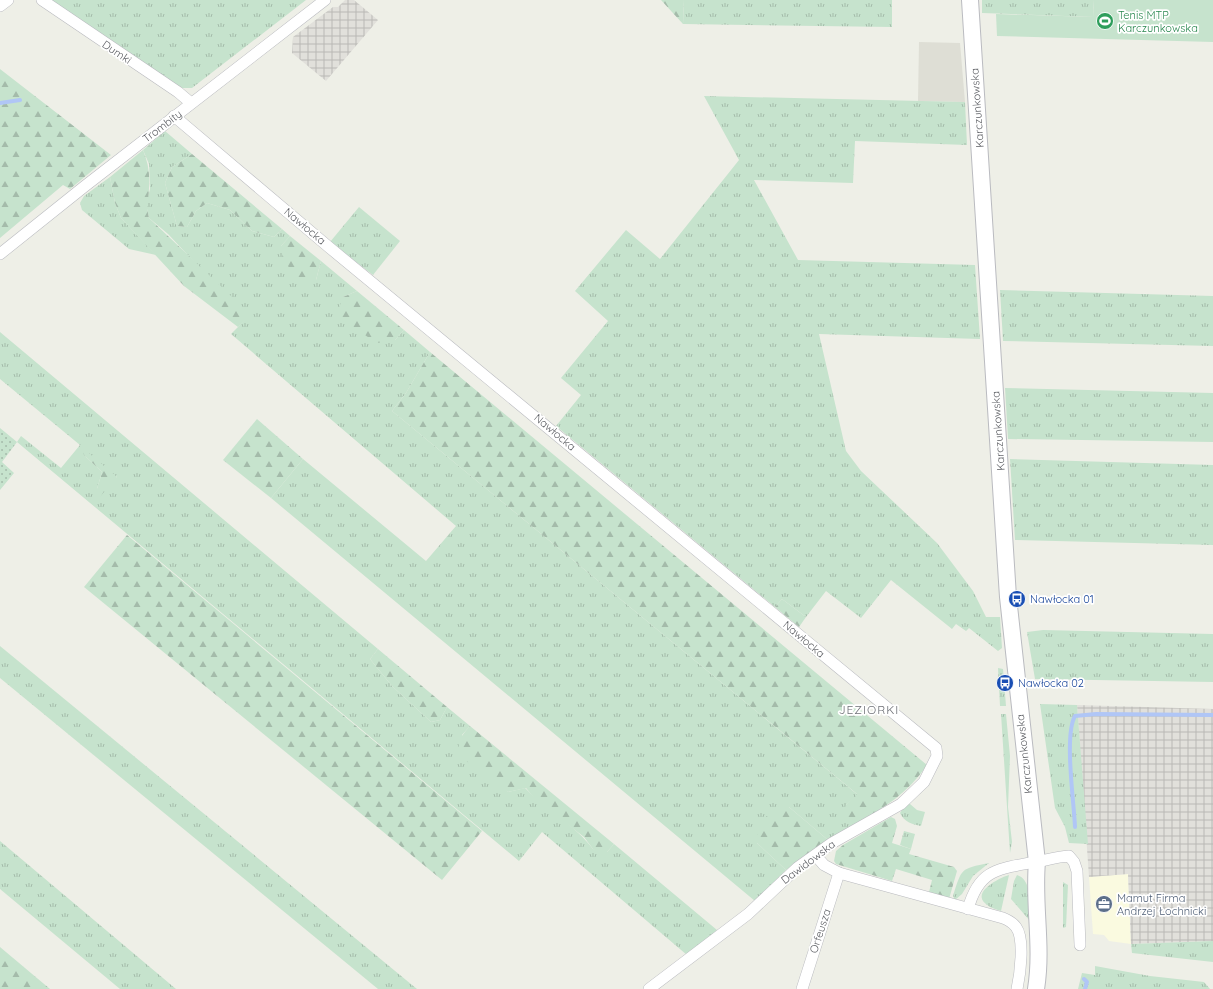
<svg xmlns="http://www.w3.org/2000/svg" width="1213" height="989" font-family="Quicksand,sans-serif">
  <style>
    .commercial { fill: #fafae0 }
    .industrial { fill: url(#industrial-grid) }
    .education { fill: #deded5 }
    .grass { fill: url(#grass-tufts); fill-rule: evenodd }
    .forest { fill: url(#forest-firs) }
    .garden { fill: url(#garden-dots) }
    .pitch { fill: #c6e3cd }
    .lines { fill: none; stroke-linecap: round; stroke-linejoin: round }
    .stream { stroke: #b0c6f6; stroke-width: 4 }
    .street-casing { stroke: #b9babf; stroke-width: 12 }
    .secondary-casing { stroke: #babbc0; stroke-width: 18 }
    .street { stroke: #fff; stroke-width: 11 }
    .secondary { stroke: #fff; stroke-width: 16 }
    .labels { text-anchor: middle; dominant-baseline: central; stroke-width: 3.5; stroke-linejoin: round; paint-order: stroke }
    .leisure-label { font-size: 11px; fill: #27864d; stroke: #fff; text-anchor: start }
    .street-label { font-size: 11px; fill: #5e6065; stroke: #fff }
    .transit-label { font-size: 11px; fill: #164399; stroke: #fff; text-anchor: start }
    .service-label { font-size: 11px; fill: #4e5e75; stroke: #fff; text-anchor: start }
    .neighbourhood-label { font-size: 12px; letter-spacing: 1px; fill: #6f7177; stroke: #fff }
  </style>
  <defs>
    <pattern id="industrial-grid" width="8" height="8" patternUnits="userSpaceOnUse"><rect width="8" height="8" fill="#e1e0db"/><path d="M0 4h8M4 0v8" fill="none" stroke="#bab9b5"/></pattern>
    <pattern id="grass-tufts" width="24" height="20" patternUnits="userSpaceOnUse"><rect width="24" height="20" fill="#c6e3cd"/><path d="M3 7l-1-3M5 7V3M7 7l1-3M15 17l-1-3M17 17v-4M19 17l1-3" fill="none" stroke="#a4bbaa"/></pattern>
    <pattern id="forest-firs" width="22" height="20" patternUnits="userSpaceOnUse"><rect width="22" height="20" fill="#c6e3cd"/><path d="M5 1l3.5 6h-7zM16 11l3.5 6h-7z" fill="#a4bbaa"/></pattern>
    <pattern id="garden-dots" width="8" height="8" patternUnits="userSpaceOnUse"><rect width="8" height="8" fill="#c6e3cd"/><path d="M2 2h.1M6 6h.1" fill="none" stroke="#a4bbaa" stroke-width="1.8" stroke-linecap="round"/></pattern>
  </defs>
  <rect width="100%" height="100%" fill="#eeefe7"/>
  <path class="commercial" d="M1128 874 1131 944 1109 941 1104 935 1093 934 1089 877Z"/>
  <g class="industrial">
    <path d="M345 0H354L378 20 326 81 292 53 293 37 333 7H338Z"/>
    <path d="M1077 705 1213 709V941L1131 944 1128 874 1089 877Z"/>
  </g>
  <path class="education" d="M919 42 960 43 965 102 918 101Z"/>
  <g class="grass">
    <path d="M48 0H306L192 88H176Z"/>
    <path d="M684 0H892V27L683 24Z"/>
    <path d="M982 0H1094L1093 17 982 13Z"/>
    <path d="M704 96 965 102 967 145 855 141 853 183 754 180 798 260 975 265 980 339 819 334 846 451 861 471 937 543 973 591 986 617H1000L1002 648 998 651 969 628 966 631 956 624 952 629 891 580 861 618 826 591 806 617 782 599 775 607 556 426 581 395 561 378 608 321 575 291 626 230 660 259 739 160Z"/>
    <path d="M165 131 192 154 172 167 165 183 177 226 187 227 196 211 207 203 230 210 252 231 274 237 282 229 290 236 281 246 316 280 321 261 357 291 343 297 395 340 404 330 430 352 406 393 392 411 858 795 846 805 855 824 828 840 789 807 757 843 786 870 755 901 271 498 303 459 426 561 456 526 231 334 247 318 168 234 149 218 146 204 150 189 149 164 143 150Z"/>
    <path d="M110 177 115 203 121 218 156 255 129 249 82 210 80 203 84 196Z"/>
    <path d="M359 207 400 241 373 275 330 242Z"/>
    <path d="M1000 290 1213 296V346L1003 341Z"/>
    <path d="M0 332 378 649 370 659 392 686 431 722 440 720 447 707 470 726 462 735 508 792 525 788C547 810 575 825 593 849L607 852 614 844 717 930 687 955 542 832 519 861 17 442 21 436 61 468 80 445 0 379ZM84 455 117 477 97 489 102 472Z"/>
    <path d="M1005 388 1213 393V442L1008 439Z"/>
    <path d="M1010 459 1213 465V545L1015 540Z"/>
    <path d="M1043 630 1213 634V682L1035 679 1027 632Z"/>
    <path d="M0 646 417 989H378L0 678Z"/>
    <path d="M998 668 1003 669 1006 706H1000Z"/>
    <path d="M1040 704 1077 705 1088 844 1069 843 1065 827 1055 808Z"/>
    <path d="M1001 714H1006L1010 756 1008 807 1012 842 1010 853Z"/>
    <path d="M906 804H910L917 810 925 812 921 826C912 824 904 822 900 813Z"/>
    <path d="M904 831 915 834 911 849 900 845Z"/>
    <path d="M0 841 176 989H120L0 889Z"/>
    <path d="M989 863 973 876 962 894 955 900 953 896C962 868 960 869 989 863Z"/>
    <path d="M1009 875 1001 911C996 909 990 908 986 904 971 892 999 878 1009 875Z"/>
    <path d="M1017 875C1033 880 1029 906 1030 921L1011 899 1014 881Z"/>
    <path d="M1063 882 1068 885 1066 927 1063 928Z"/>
    <path d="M1213 941V962L1132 953 1131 944Z"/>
    <path d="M1095 966 1150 976 1204 982 1210 989H1078L1082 973 1095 975Z"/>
  </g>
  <g class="forest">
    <path d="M661 0H684L683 24Z"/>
    <path d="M0 69 111 155 70 189 63 185 0 238Z"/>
    <path d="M143 150C148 162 150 173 149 187 149 202 145 201 149 218L248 312V318L238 327 184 286 121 218 115 203 110 177Z"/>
    <path d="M192 154 282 229 274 237 252 231 230 210 207 203 196 211 187 227 177 226 165 183 172 167Z"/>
    <path d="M290 236 321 261 316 280 301 282 283 260 281 246Z"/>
    <path d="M357 291 404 330 395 340 377 343 345 322 338 311 343 297Z"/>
    <path d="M430 352 927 765C908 793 883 809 855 824L843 814 846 805 857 794 392 411 406 393Z"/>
    <path d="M257 419 303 459 271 498 223 460Z"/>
    <path d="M83 448 117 477 98 499 97 489 102 472 84 455 83 452Z"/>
    <path d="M127 535 482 831 442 880 84 587Z"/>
    <path d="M782 599 806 617 799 627 775 607Z"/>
    <path d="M378 649 447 707 440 720 431 722 392 686 370 659Z"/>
    <path d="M470 726 614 844 607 852 600 853 593 849 584 837 536 800 526 788 508 792C499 785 490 779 480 772 460 757 449 748 470 726Z"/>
    <path d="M780 806 789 807 828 840 786 870 757 843C756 825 765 815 780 806Z"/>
    <path d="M891 817 895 819 897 826 892 843 911 849 909 854 954 867 957 871 949 899 929 892 932 880 896 869 892 881 836 864 834 861 836 851 843 845Z"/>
    <path d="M0 947 50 989H0Z"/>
  </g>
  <path class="garden" d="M0 428 17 442 2 462 14 473 0 490Z"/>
  <path class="pitch" d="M1094 0H1213V42L997 36 996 14 1093 17Z"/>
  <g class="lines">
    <g class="stream">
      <path d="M0 103 20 100"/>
      <path d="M1075 827C1074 802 1064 735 1075 716L1096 714 1213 715"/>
      <path d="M1084 979 1087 982 1085 989"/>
    </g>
    <g class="street-casing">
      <g id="street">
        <path d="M42 0 178 92 191 103"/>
        <path d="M0 6 8 0"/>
        <path d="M174 116 330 248 936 748 937 756 924 782 901 804 832 843 797 868 748 914 649 989"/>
        <path d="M0 254 85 186 325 0"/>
        <path d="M816 856 824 865 839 873 1003 918C1008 920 1013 923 1016 927 1025 939 1020 975 1017 989"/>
        <path d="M968 909C979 869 998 869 1035 862 1048 860 1055 857 1069 856L1074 862 1077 871 1080 945"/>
        <path d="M802 989 839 873"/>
      </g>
    </g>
    <g class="secondary-casing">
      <path id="secondary" d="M970 0 1008 597 1037 862C1033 904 1043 946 1036 989"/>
    </g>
    <use href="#street" class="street"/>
    <use href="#secondary" class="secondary"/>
  </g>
  <defs>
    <g id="stadium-disc" transform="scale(0.9)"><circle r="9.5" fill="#2e9e5b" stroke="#fff"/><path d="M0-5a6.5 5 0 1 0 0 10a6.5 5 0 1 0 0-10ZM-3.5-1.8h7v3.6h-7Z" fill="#fff"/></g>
    <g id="bus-disc" transform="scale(0.9)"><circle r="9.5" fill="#1a4fb4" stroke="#fff"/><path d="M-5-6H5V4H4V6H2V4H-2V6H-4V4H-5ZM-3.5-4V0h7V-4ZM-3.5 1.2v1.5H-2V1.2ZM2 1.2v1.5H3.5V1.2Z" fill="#fff"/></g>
    <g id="office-disc" transform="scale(0.9)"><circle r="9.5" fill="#5c6f8a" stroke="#fff"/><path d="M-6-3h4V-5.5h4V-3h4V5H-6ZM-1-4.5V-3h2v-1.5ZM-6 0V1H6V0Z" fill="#fff"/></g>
  </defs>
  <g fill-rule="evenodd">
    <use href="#stadium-disc" x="1105" y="21"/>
    <use href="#bus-disc" x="1017" y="599"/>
    <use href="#bus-disc" x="1005" y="683"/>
    <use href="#office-disc" x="1104" y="904"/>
  </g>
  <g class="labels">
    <g class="leisure-label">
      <text x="1118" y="15">Tenis MTP<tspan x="1118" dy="13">Karczunkowska</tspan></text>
    </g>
    <g class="street-label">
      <text transform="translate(117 52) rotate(34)">Dumki</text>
      <text transform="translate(977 108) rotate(-94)">Karczunkowska</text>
      <text transform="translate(162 126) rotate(-37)">Trombity</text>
      <text transform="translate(305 226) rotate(40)">Nawłocka</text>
      <text transform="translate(998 431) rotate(-94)">Karczunkowska</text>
      <text transform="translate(555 432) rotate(40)">Nawłocka</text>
      <text transform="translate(804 639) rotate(40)">Nawłocka</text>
      <text transform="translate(1024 754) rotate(-96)">Karczunkowska</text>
      <text transform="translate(808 862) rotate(-37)">Dawidowska</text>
      <text transform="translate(820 931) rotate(-72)">Orfeusza</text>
    </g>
    <g class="transit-label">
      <text x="1030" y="599">Nawłocka 01</text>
      <text x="1018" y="683">Nawłocka 02</text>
    </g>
    <g class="service-label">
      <text x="1117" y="898">Mamut Firma<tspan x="1117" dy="13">Andrzej Łochnicki</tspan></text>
    </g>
    <g class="neighbourhood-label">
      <text x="869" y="709">JEZIORKI</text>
    </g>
  </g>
</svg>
